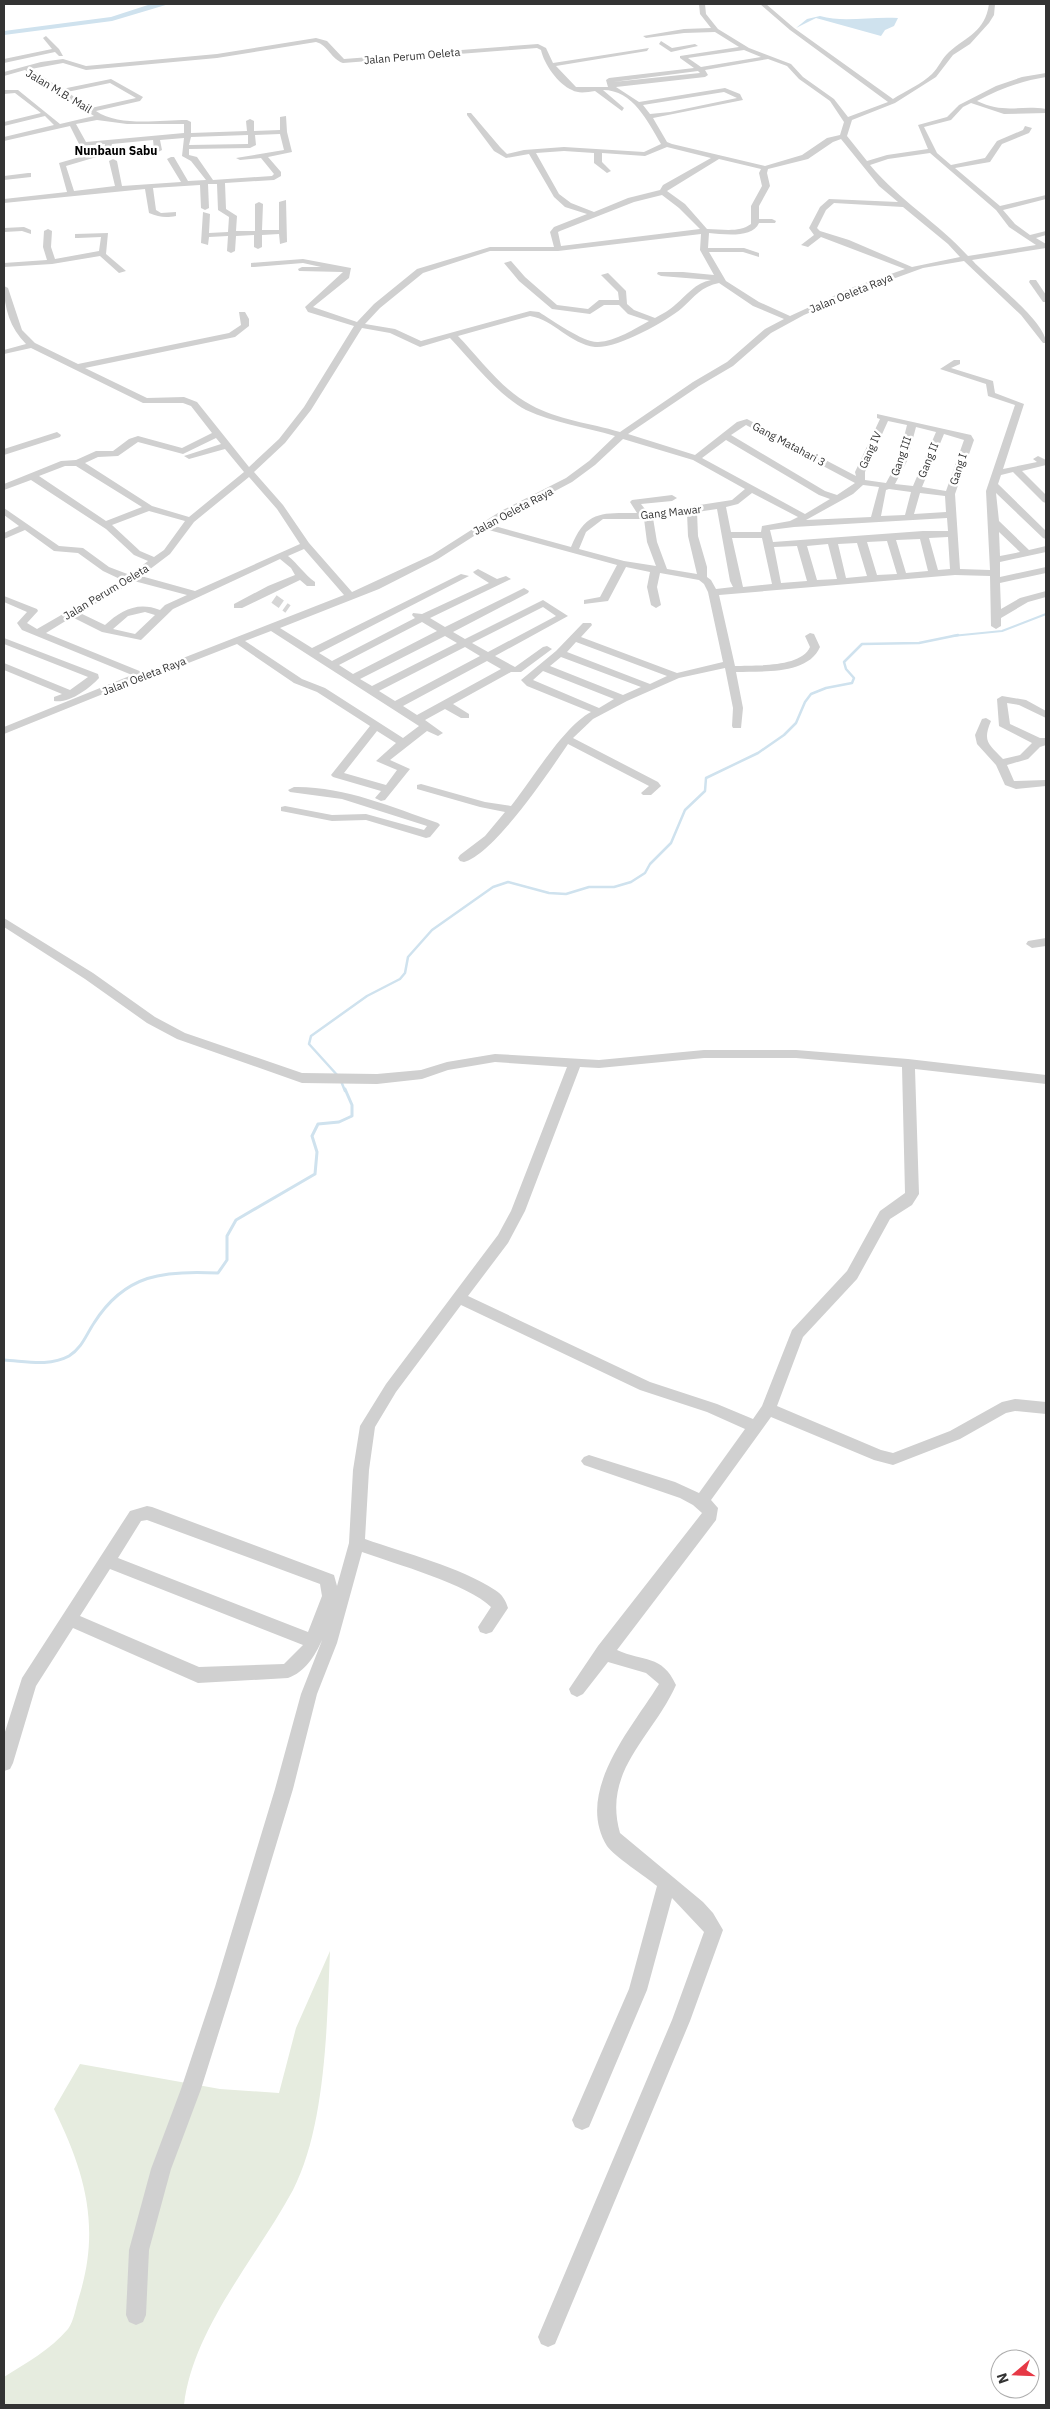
<svg xmlns="http://www.w3.org/2000/svg" width="1050" height="2409" font-family="'IBM Plex Sans',sans-serif">
  <style>
    .green { fill: #e6ecdf }
    .water { fill: #cfe2ee }
    .lines { fill: none; stroke-linecap: round; stroke-linejoin: round }
    .stream-far2 { stroke: #cfe2ee; stroke-width: 2 }
    .stream-far1 { stroke: #cfe2ee; stroke-width: 2.5 }
    .stream { stroke: #cfe2ee; stroke-width: 3 }
    .river { fill: #cfe2ee; fill-rule: evenodd }
    .minor-tunnel { stroke: #d6d6d6; stroke-width: 9; stroke-dasharray: 9 4.5; stroke-linecap: butt }
    .minor { fill: #d0d0d0; fill-rule: evenodd }
    .labels { text-anchor: middle; dominant-baseline: central; stroke-width: 5; stroke-linejoin: round; paint-order: stroke }
    .far-street-label { font-size: 11px; fill: #333; stroke: #fff }
    .far-quarter-label { font-size: 12px; font-weight: bold; fill: #000; stroke: #fff }
  </style>
  <rect width="100%" height="100%" fill="#fff"/>
  <path class="green" d="M330 1951C327 2023 326 2126 293 2190 257 2257 193 2328 184 2405H4V2377C26 2363 50 2350 68 2329 74 2321 76 2306 79 2297 101 2227 85 2172 54 2109L80 2064 220 2089 279 2093 296 2028Z"/>
  <path class="water" d="M820 16C844 23 872 16 898 18L894 26 885 30 881 36 816 18 796 28 807 19Z"/>
  <g class="lines">
    <path class="stream-far2" d="M952 636 1002 631 1046 614"/>
    <g class="stream-far1">
      <path d="M338 1076 309 1044 311 1036 367 996 400 979 405 973 408 957 432 930 493 887 508 882 549 893 566 894 589 887H614L631 882 645 873 650 864 671 843 685 810 705 791 706 778 758 753 784 735 796 723 805 702 811 694 826 688 852 683 854 678 846 669 844 662 862 644 919 643 958 635"/>
      <path d="M341 1081 345 1091"/>
    </g>
    <path class="stream" d="M4 1360C25 1361 49 1367 69 1356 82 1348 86 1335 94 1323 125 1274 164 1270 218 1273L227 1260V1236L236 1220 315 1174 317 1152 312 1136 318 1124 339 1122 352 1116V1105L345 1089"/>
    <path class="river" d="M151 4H169L112 21 4 35V31L111 17Z"/>
    <path class="minor-tunnel" d="M274 599 288 609"/>
    <g class="minor">
      <path d="M699 4H705L706 14 718 29 749 48 791 64 803 77 834 99 848 117 888 102 790 30 760 4H766L794 28 893 99C905 91 922 84 932 74 939 67 942 58 949 52 967 36 985 32 989 4H995L994 15 989 23 970 44 953 55 936 77 895 103 852 120 847 136 867 161 887 155 928 149 918 125 947 117 959 105 996 86 1022 77 1046 73V77C1021 81 1000 89 977 101 1004 114 1019 105 1046 109V113L1004 114 971 103 963 107 951 120 924 127 937 153 951 165 985 158 997 141 1023 130 1025 126 1032 128 1029 133 1002 144 990 162 955 168 1000 206 1046 195V199L1003 210 1015 224 1030 235 1046 231V235L1036 238 1046 244V248L972 260C988 278 1046 321 1046 343H1043L1021 315 964 261 923 268 857 292 804 315 771 333 733 366 699 386 628 434 695 455 737 422 747 419 856 476 855 472 880 419 877 418V414L971 435 974 440 955 494 960 569 990 570 986 491 1015 405 988 396 986 384 940 369 954 360H960V364L951 368 993 381 995 393 1024 404 1003 469 1037 462 1033 459 1038 456 1046 460V465L1022 471 1046 495V503L1043 502 1013 472 1001 475 998 484 1046 531V539L1043 538 996 493 999 521 1029 550 1046 546V552L1000 562V577L1046 567V573L1000 583 1001 609 1020 598 1046 591V597L1028 602 1001 618V626L996 629 991 626 990 576 955 575 719 595 735 666C754 665 801 668 810 647L805 636 810 633 814 634 820 647C808 675 762 671 736 672L743 708 741 728H733L732 726 733 708 725 668 679 678 627 701 593 719 573 738 658 782 661 786 651 795H643L641 793 649 786 568 744C549 772 495 853 464 862L460 861 458 858 460 855 485 836 505 812 480 807 417 789V785L421 784 485 802 511 806C532 780 563 727 591 712L527 686 521 680 556 651 583 623H591L592 625 581 637 677 673 723 662 708 592 704 584 699 580 660 573 657 587 661 605 656 608 651 605 647 587 650 572 626 567 608 601 584 604V600L600 597 617 565 485 529 438 559 379 589 280 628 312 648 461 574 469 576 319 653 332 661 415 618 412 615 413 613 422 614 489 583 475 574 473 572 478 569 497 579 506 576 511 579 430 618 445 627 524 588 529 591 528 593 453 632 465 639 543 600 568 616 495 656 515 667 543 647 547 646 552 649 521 672H511L453 704 469 714V718H461L445 709 425 720 443 733 438 736 427 731 390 760 410 769 385 800 381 801 375 798 381 791 333 777 331 775 370 726 317 692 294 683 237 644 168 671 145 677 4 734V727L132 675 22 630 17 623 27 612 4 602V596L37 609 38 611 27 623 37 629 122 580 103 571 78 553 54 551 25 530 4 539V533L19 526 4 515V508L59 546 83 548 109 567 130 575 148 561 134 555 106 529 31 480 4 490V484L61 461 76 460 96 451H113L129 439 138 436 182 448 212 433 191 406 183 403H143L31 348 4 354V350L26 344C10 328 4 308 4 286L8 288 22 330 35 343 78 364 229 333 241 325 239 312H245L249 319V326L235 337 85 368 147 398 184 397 197 402 249 467 279 439 304 407 354 326 308 312 305 307 343 272 299 271 298 269 302 267H321L303 263 254 267H251V263L303 259 351 268 349 278 313 307 357 322 374 304 417 269 490 247H554L550 232 554 227 587 214 565 207 554 197 529 154 506 158 494 151 467 115V113H471L500 147 507 154 524 150 564 147 644 152 661 144C648 122 633 90 603 90L624 108 622 111 595 91C587 92 579 94 572 90 558 84 544 64 541 50L537 48 343 63C331 59 328 45 316 42L217 58 86 70 63 63 31 69 62 89 111 79 143 97 140 101 96 111C119 127 159 120 187 120L191 122V133L247 131 246 121 250 119 254 121V131L280 130V117L286 116 287 132 292 152 268 157 281 172V176L274 180 225 183 226 209 237 216 236 231H255V204L259 202 263 204 262 230H279V202L286 200 287 242 280 244 279 234 262 235V247L258 249 254 247V235L236 236 235 251 231 253 227 251 228 236 209 237 208 245 201 243 203 212 210 214 209 233 228 232 229 217 218 210 217 184H208L209 208 205 210 201 208 200 185 153 188 156 210 161 213 176 212V216C165 218 159 217 149 213L145 189 4 203V199L67 192 59 163 104 150 105 144 80 146 70 126 4 141V137L54 125 45 116 4 126V122L41 113 15 93 4 94V90H18L60 124 94 116 25 70 4 76V72L41 62 63 59 86 66 217 54 316 38 327 41 344 59 538 44 546 48 553 63 649 48 647 51 556 66 576 87H608L606 80 609 78 694 68 680 58V56L739 47 715 32 684 33 646 38 643 36 684 29 711 28 700 14ZM744 50 761 57 701 67 688 58ZM768 59 787 66 799 79 830 101 844 122 840 135 827 138 802 155 765 166 672 144 667 142 653 118 743 100 740 94 725 88 639 102 616 87 705 77 708 75 705 70ZM698 71 700 73 613 82ZM110 83 136 98 91 108 67 92ZM724 92 737 98 670 112 650 114 643 105ZM97 120 127 124H184V133L86 142 76 124ZM280 134 284 150 236 158 240 160 261 158 274 174 272 176 213 180 197 157 189 155V149L250 148 256 145 255 135ZM248 135V144L189 145 191 137ZM184 138 182 156 191 161 206 180 188 181 174 157H171L167 159 181 182 122 186 117 161 113 159 109 161 115 186 74 191 66 166 110 153 112 144 153 140 154 150 158 152 162 150 160 140ZM841 139 879 186 898 202 829 199 820 207 809 228 814 235 801 245 808 247 821 237 905 269 851 288 790 316 759 302 726 281 709 252H743L759 257V253L744 248H708L709 233C723 234 752 239 759 223H775L776 221 772 219H759V206L770 186 767 173 768 169 808 159 833 142ZM667 147 711 158 663 185 660 190 628 198 594 212 571 203 559 194 536 153 564 151 594 153V163L607 173 611 171 602 162V153L645 156ZM930 153 996 210 1009 227 1036 245 968 256C938 223 899 200 870 165L888 159ZM719 159 761 169 759 173 762 186 751 206V224C739 233 722 229 707 229L685 204 667 191ZM662 195 679 208 700 229 561 246 558 232 560 231 634 202ZM834 203 903 207 948 244 960 257 912 267 849 240 820 231 817 228 826 210ZM701 234 700 250 714 275 683 272H658L657 274 661 276 711 280C695 283 687 295 675 305 670 310 662 314 655 318L634 310 627 304 626 291 608 273 601 275 618 292 619 300H599L588 309 557 305 525 277 511 261 504 263 519 281 552 309 590 314 604 305H619L628 314 649 321C634 329 616 341 598 342 584 343 552 320 539 312L530 311 421 341 395 329 365 324 380 308 423 273 490 251H558ZM719 283 753 306 784 319 765 329 727 362 693 382 620 432C590 423 558 420 531 405 502 390 480 359 458 336L530 316C554 320 570 344 595 347 616 349 666 322 682 308 694 297 702 286 719 283ZM362 328 390 333 420 347 450 338C471 360 499 396 526 410 554 423 585 427 615 436L589 461 566 478 501 511 432 555 352 592 309 543 283 505 254 472 285 443 311 410ZM888 421 907 425 898 461 886 483 865 480V472ZM746 425 855 483 837 495 825 491 731 435ZM916 427 936 432 913 486 895 484 907 461ZM944 434 964 440 946 491 922 487ZM216 438 221 444 184 456 189 459 225 449 244 472 189 517 152 506 85 463 98 457 118 456 138 442 183 454ZM623 439 693 460 745 489 732 500 648 513 641 504 672 501 677 498 672 495 632 500 630 502 637 513C602 513 586 510 571 547L491 525 572 482 595 465ZM726 440 819 495 830 499 805 514 702 458ZM65 466H76L142 507 106 521 39 476ZM249 477 277 509 300 544 195 591 141 576 170 554 194 522ZM863 485 879 487 871 517 806 520 853 494ZM889 489 911 492 905 515 881 516 886 490ZM752 493 798 517 790 521 762 526 761 532H731L726 507 738 504ZM920 493 945 496 946 512 914 514ZM717 509 730 581 733 587 716 589 711 580 707 577V567L698 536 697 512ZM149 511 185 521 164 550 154 557 140 551 112 525ZM687 513 688 536 697 574 667 569 657 542 653 518ZM947 518 948 531H923L773 542 770 530 794 527ZM603 519H644L647 542 656 566 624 561 579 549 586 532ZM999 532 1020 552 1000 556ZM948 537 950 569 938 570 929 538ZM732 538H762L772 584 743 587ZM920 539 928 571 906 573 896 540ZM887 541 897 574 877 575 867 542ZM857 543 867 576 846 578 838 544ZM828 544 837 579 817 580 807 546ZM797 546 807 581 781 583 774 547ZM304 549 344 595 160 667 142 672 46 633 72 617 102 632 141 640 173 609 280 559 291 568 295 575 268 586 234 604V608H242L300 580 307 586H315V582C304 574 298 564 288 556ZM134 581 187 595 165 605 160 610C138 601 121 610 105 625L80 613ZM543 607 556 616 488 652 472 643ZM145 612 155 615 135 634 113 629 128 616ZM422 622 437 631 353 674 339 665ZM271 631 419 726 403 738 325 688 302 679 245 641ZM445 636 457 643 372 686 360 679ZM576 642 667 676 650 684 567 652ZM465 647 480 656 395 701 379 691ZM561 657 641 687 623 695 550 666ZM487 661 501 669 417 715 403 706ZM543 671 614 699 599 708 533 680ZM377 731 396 743 376 761 397 770 386 785 344 773Z"/>
      <path d="M46 36 59 49 63 56H59L55 52 4 63V59L52 49 43 38Z"/>
      <path d="M661 41 672 48 695 44 698 46 671 52 659 44Z"/>
      <path d="M28 173H31V177L4 180V176Z"/>
      <path d="M24 227 31 230V234L22 231 4 232V228Z"/>
      <path d="M48 229 52 231 51 247 55 259 99 251 101 237 78 238H75V234L108 233 106 254 126 271 119 273 100 256 52 264 4 267V263L47 260 43 247 44 231Z"/>
      <path d="M1030 280H1036L1046 295V302H1043L1029 282Z"/>
      <path d="M57 432 61 435 60 437 4 455V449Z"/>
      <path d="M4 638 98 674 99 678C90 688 69 704 54 701V697L62 694 4 670V663L70 690 88 677 4 644Z"/>
      <path d="M1002 696 1026 700 1046 711V718L1019 705 1007 703 1010 724 1040 738H1046V745L1040 747 1028 759 1007 765 1014 781 1046 780V786L1016 789 1005 785 996 765 977 744 975 735 982 719 986 718 991 721C982 742 989 744 1003 759L1020 755 1032 743 999 726 997 699Z"/>
      <path d="M294 787C343 786 392 807 438 823L440 825 430 837 426 838 366 820 332 821 281 811V807L285 806 332 815 366 814 424 830 427 826 342 799 290 792 288 790Z"/>
      <path d="M4 918 93 973 155 1017 185 1033 302 1073 377 1074 421 1070 447 1062 495 1054 599 1060 704 1050H796L908 1059 1046 1075V1084L915 1069 919 1194 912 1205 890 1219 857 1279 803 1337 777 1406 881 1450 893 1453 950 1431 1002 1402 1015 1399 1046 1402V1414L1015 1411 1006 1413 960 1439 893 1465 874 1460 771 1417 711 1500 718 1508 716 1520 617 1650C643 1662 662 1654 676 1685 653 1737 602 1770 620 1833L703 1902 713 1913 723 1930 690 2021 555 2344 548 2347 541 2344 538 2337 672 2020 704 1932 672 1898 647 1990 589 2127 582 2130 575 2127 572 2120 629 1989 657 1886C646 1877 614 1856 607 1846 574 1792 632 1728 659 1684L646 1673 608 1662 583 1694 577 1697 571 1694 569 1689 598 1646 702 1513 693 1505 680 1498 584 1465 581 1461 584 1457 589 1455 675 1482 699 1493 745 1429 707 1412 640 1390 461 1305 396 1392 375 1427 369 1470 365 1539C405 1553 460 1567 495 1590 502 1594 506 1601 508 1608L492 1632 486 1634 480 1632 478 1627 491 1607C468 1584 395 1564 362 1552L337 1643 317 1694 293 1789 233 1987 201 2089 171 2169 149 2250 146 2315 143 2322 136 2325 129 2322 126 2315 129 2250 151 2169 181 2089 215 1987 275 1789 301 1694 321 1643 322 1640C315 1656 305 1672 288 1678L198 1683 73 1628 36 1686 13 1763 10 1769 4 1771V1735L22 1678 130 1511 147 1506 152 1507 334 1575 337 1586 349 1543 353 1470 360 1426 386 1384 498 1235 511 1211 567 1067 495 1062 448 1070 422 1079 377 1084 302 1083 177 1039 147 1023 85 979 4 927ZM704 1058H796L902 1067 905 1193 880 1211 847 1271 792 1330 762 1406 753 1419 717 1404 650 1382 468 1296 508 1243 525 1211 580 1067 599 1068ZM147 1520 320 1584 322 1596 308 1632 118 1558 141 1521ZM110 1569 303 1645 284 1664 199 1667 80 1616Z"/>
      <path d="M1046 938V946L1032 948 1026 944 1028 941Z"/>
    </g>
  </g>
  <g class="labels">
    <g class="far-street-label">
      <text transform="translate(412 56) rotate(-5)">Jalan Perum Oeleta</text>
      <text transform="translate(59 91) rotate(31)">Jalan M.B. Mail</text>
      <text transform="translate(851 293) rotate(-22)">Jalan Oeleta Raya</text>
      <text transform="translate(789 444) rotate(28)">Gang Matahari 3</text>
      <text transform="translate(870 450) rotate(-66)">Gang IV</text>
      <text transform="translate(901 456) rotate(-71)">Gang III</text>
      <text transform="translate(928 460) rotate(-68)">Gang II</text>
      <text transform="translate(958 469) rotate(-72)">Gang I</text>
      <text transform="translate(513 511) rotate(-28)">Jalan Oeleta Raya</text>
      <text transform="translate(671 512) rotate(-6)">Gang Mawar</text>
      <text transform="translate(106 592) rotate(-31)">Jalan Perum Oeleta</text>
      <text transform="translate(144 676) rotate(-21)">Jalan Oeleta Raya</text>
    </g>
    <g class="far-quarter-label">
      <text x="116" y="150">Nunbaun Sabu</text>
    </g>
  </g>
  <rect width="1050" height="2409" fill="none" stroke="#333333" stroke-width="10"/>
  <g transform="translate(1015 2374) rotate(251)"><circle r="24" fill="#ffffff" stroke="#adadad"/>
  <path d="M0-4L9 19L0 12L-9 19Z" fill="#e63946"/>
  <text y="-8" font-size="14" font-weight="bold" text-anchor="middle" fill="#333333">N</text>
  </g>
</svg>
